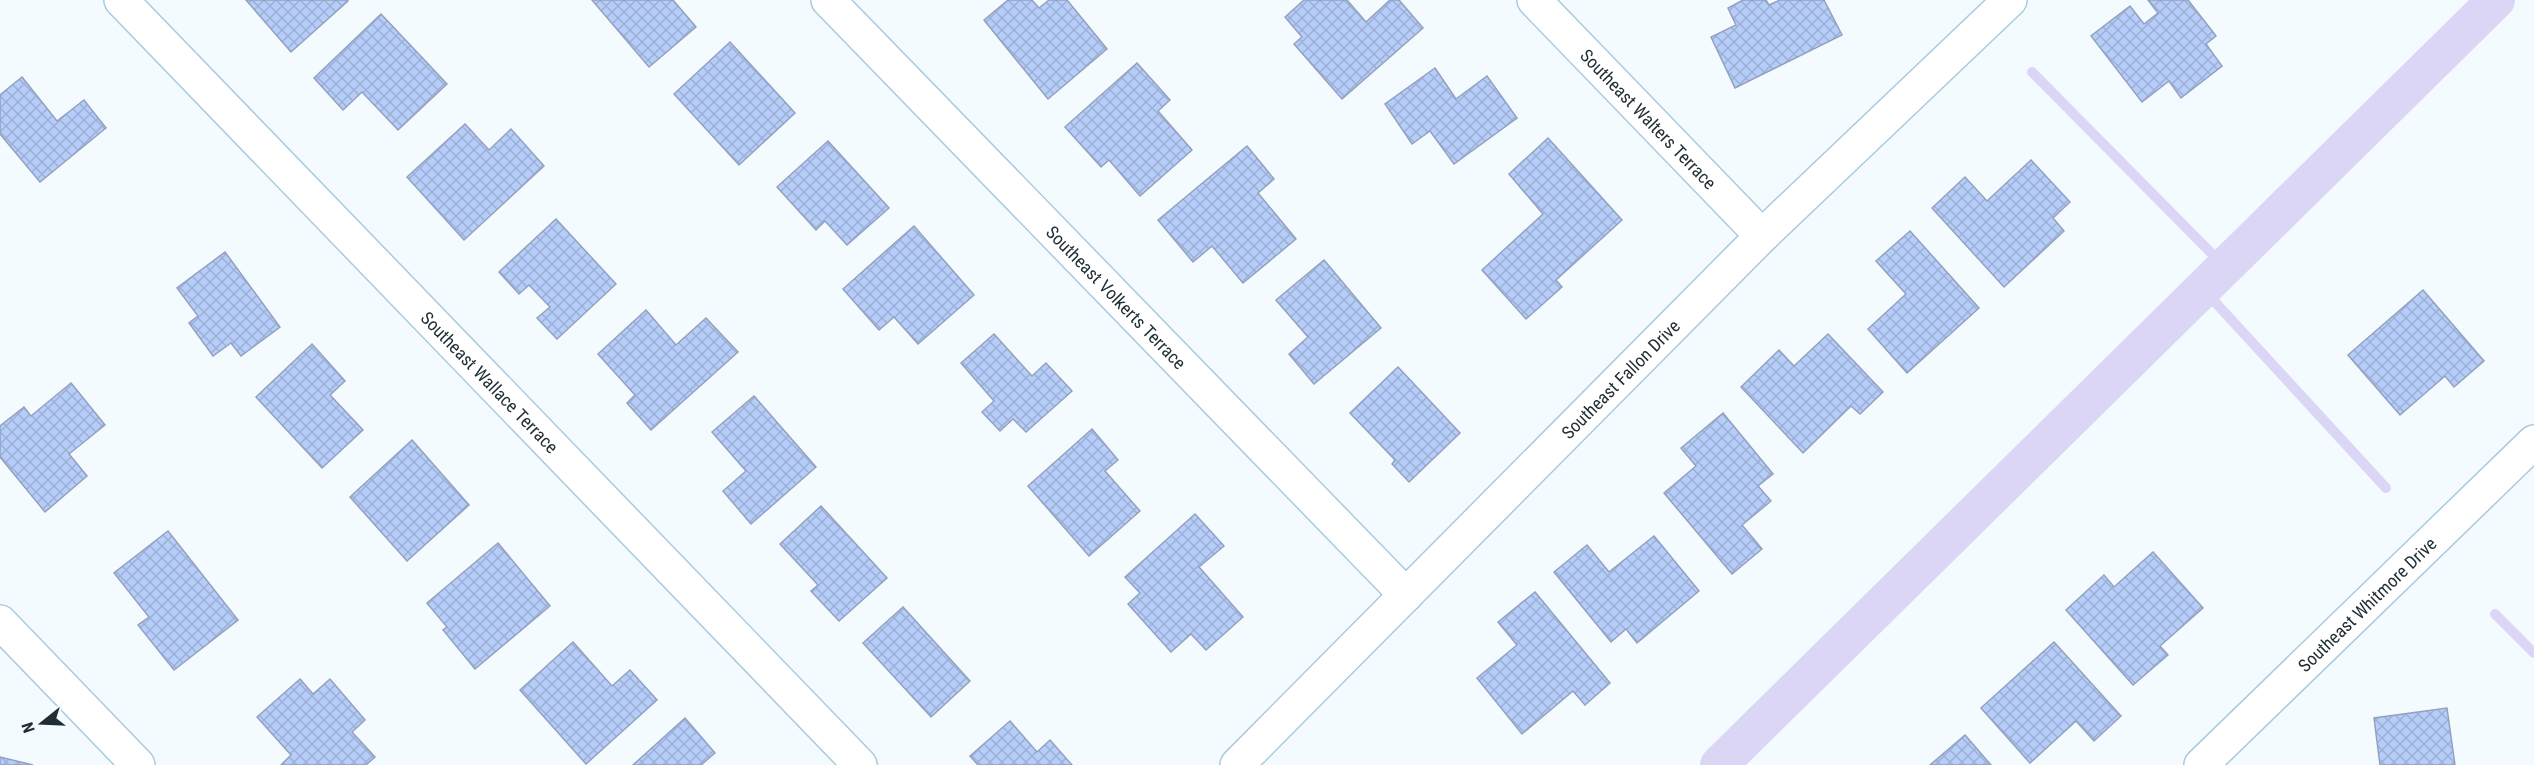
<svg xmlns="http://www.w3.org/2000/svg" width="2534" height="765" font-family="'Roboto Condensed',sans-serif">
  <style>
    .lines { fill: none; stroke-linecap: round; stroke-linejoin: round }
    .stream { stroke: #dcd6f6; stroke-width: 10 }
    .canal { stroke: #dcd6f6; stroke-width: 38 }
    .building { fill: url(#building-cross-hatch); stroke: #93a1bf; stroke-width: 1.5 }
    .minor-casing { stroke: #a9cbdf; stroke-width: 36 }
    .minor { stroke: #fff; stroke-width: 33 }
    .labels { text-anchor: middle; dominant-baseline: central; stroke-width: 4.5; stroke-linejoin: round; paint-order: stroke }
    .street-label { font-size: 18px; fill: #1f2d34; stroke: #f4fbff }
  </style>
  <defs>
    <pattern id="building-cross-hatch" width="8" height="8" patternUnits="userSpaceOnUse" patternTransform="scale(1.5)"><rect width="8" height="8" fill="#b6cdf9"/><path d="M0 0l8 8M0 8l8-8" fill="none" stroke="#9cb0d6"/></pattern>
  </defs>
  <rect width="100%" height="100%" fill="#f4fbff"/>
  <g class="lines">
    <g class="stream">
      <path d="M2032 72 2225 267"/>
      <path d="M2203 289 2386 488"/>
      <path d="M2495 614 2534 653"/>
    </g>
    <path class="canal" d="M1719 765 2496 0"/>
  </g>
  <g class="building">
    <path d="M246 0H347L348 1 291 52Z"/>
    <path d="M592 0H673L696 27 649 67Z"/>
    <path d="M1008 0H1032L1039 8 1049 0H1067L1107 49 1048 99 984 20Z"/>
    <path d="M1304 0H1347L1366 22 1390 0H1399L1423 28 1342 99 1294 44 1302 37 1285 17Z"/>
    <path d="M1743 0H1766L1769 5 1780 0H1824L1842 35 1735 88 1711 37 1736 25 1728 8Z"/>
    <path d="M2148 0H2188L2216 36 2206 44 2222 66 2181 98 2169 81 2142 102 2091 36 2130 6 2144 24 2158 13Z"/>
    <path d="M381 14 447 84 398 130 362 92 343 110 314 78Z"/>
    <path d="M730 42 795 113 739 165 674 94Z"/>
    <path d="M1137 63 1170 100 1158 111 1192 150 1140 196 1109 160 1101 167 1065 127Z"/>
    <path d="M1435 68 1456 99 1487 76 1517 118 1454 164 1430 131 1412 144 1385 104Z"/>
    <path d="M22 77 57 121 84 100 106 128 40 182 0 134V95Z"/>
    <path d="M465 124 489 150 511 129 544 166 464 240 407 177Z"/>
    <path d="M1548 138 1622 220 1556 280 1562 287 1526 319 1482 270 1543 214 1509 174Z"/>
    <path d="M828 141 889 208 847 245 825 221 816 230 777 187Z"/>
    <path d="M1247 146 1274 179 1258 193 1296 239 1243 283 1212 246 1193 262 1158 220Z"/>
    <path d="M2031 160 2070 202 2053 218 2064 231 2004 287 1932 208 1965 177 1987 201Z"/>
    <path d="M556 219 616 284 557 339 537 318 550 307 529 285 519 294 499 272Z"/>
    <path d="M914 226 974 295 918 344 894 317 879 330 843 289Z"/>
    <path d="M1910 231 1979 308 1907 373 1868 329 1906 294 1876 261Z"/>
    <path d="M225 252 280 327 241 356 231 343 213 356 189 323 198 316 177 288Z"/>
    <path d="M1324 260 1381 328 1314 384 1289 354 1308 337 1276 300Z"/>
    <path d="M2423 290 2484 361 2454 387 2445 376 2400 415 2348 355Z"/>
    <path d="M646 310 676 345 706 318 738 352 651 430 627 403 635 395 598 354Z"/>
    <path d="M994 334 1032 376 1046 363 1072 391 1026 432 1013 419 1000 431 982 412 994 401 961 363Z"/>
    <path d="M1828 334 1883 392 1860 414 1851 406 1803 453 1741 387 1779 350 1794 366Z"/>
    <path d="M312 344 345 381 330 395 363 430 322 468 256 397Z"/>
    <path d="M1398 367 1460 433 1409 482 1392 464 1395 460 1350 413Z"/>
    <path d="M71 383 105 425 69 454 87 476 45 512 0 457V426L24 407 31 416Z"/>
    <path d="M754 396 816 467 751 524 723 491 746 471 712 432Z"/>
    <path d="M1723 413 1773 474 1758 486 1771 501 1742 525 1762 549 1732 574 1664 493 1696 466 1681 448Z"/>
    <path d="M1092 429 1118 460 1105 471 1140 511 1089 556 1028 486Z"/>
    <path d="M412 440 469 505 407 561 350 497Z"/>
    <path d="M821 506 887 578 839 621 811 591 818 585 780 544Z"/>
    <path d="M1195 514 1224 546 1199 567 1243 617 1206 650 1191 634 1171 652 1128 604 1140 593 1125 577Z"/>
    <path d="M168 531 238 620 174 670 138 625 149 617 114 573Z"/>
    <path d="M1654 536 1699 591 1637 643 1626 629 1611 642 1554 572 1587 545 1609 572Z"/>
    <path d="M498 543 550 606 475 669 443 630 447 627 427 603Z"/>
    <path d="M2153 552 2203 608 2160 646 2168 655 2133 685 2066 610 2104 575 2114 587Z"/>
    <path d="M1535 592 1610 683 1585 705 1573 691 1522 734 1477 678 1517 645 1498 622Z"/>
    <path d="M903 607 970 681 931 717 863 643Z"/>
    <path d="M573 642 612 686 630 670 657 700 586 764 520 690Z"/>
    <path d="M2054 642 2121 716 2094 741 2076 721 2030 763 1981 708Z"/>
    <path d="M300 679 313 694 330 679 365 720 352 732 375 757 366 765H281L291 755 257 717Z"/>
    <path d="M2447 708 2455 765H2380L2374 718Z"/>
    <path d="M685 718 715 753 701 765H633Z"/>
    <path d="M1010 721 1037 752 1050 740 1072 765H978L970 756Z"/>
    <path d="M1965 735 1991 765H1930Z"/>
    <path d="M0 757 33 765H0Z"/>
  </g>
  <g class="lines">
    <g class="minor-casing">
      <g id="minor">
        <path id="s1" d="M121 0 860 765"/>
        <path id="s2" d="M828 0 1406 595"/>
        <path id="s3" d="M1534 0 1762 236"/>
        <path d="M0 622 138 765"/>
        <path id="s4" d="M1237 765 1762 236 2010 0"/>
        <path id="s5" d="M2201 765 2534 442"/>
      </g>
    </g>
    <use href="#minor" class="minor"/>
  </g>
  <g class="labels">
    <g class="street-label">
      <text stroke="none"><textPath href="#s3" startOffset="165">Southeast Walters Terrace</textPath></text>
      <text stroke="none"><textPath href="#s2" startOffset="414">Southeast Volkerts Terrace</textPath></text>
      <text stroke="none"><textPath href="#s4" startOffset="544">Southeast Fallon Drive</textPath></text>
      <text stroke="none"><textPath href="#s1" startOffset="531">Southeast Wallace Terrace</textPath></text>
      <text stroke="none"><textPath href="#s5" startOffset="231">Southeast Whitmore Drive</textPath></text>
    </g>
  </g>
  <g transform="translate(42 723) rotate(252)" stroke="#f4fbff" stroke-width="4.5" paint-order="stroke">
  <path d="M0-4.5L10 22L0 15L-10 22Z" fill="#1f2d34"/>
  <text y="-9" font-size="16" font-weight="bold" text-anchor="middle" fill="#1f2d34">N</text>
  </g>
</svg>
